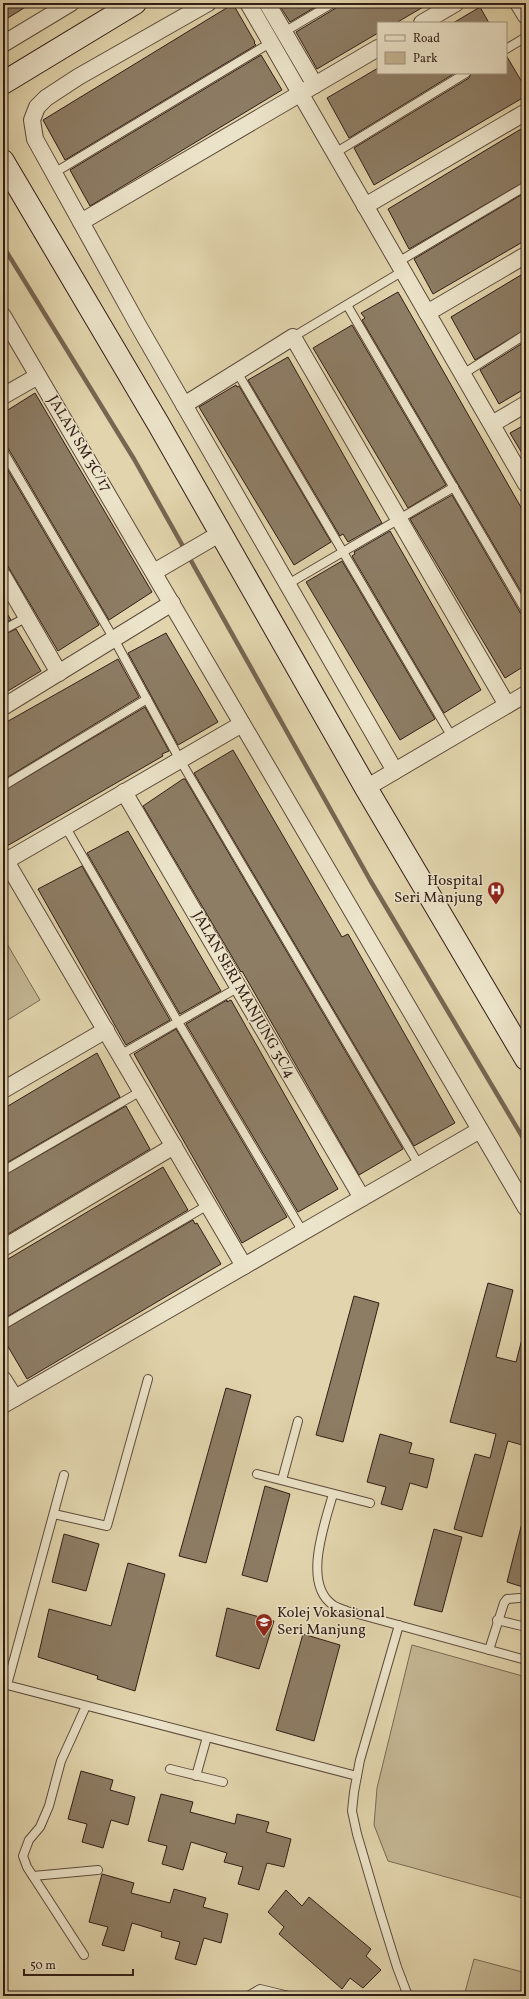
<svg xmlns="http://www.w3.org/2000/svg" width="529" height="1999" font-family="Vollkorn,serif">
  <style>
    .green { fill: #c4b693; stroke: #7a6a54 }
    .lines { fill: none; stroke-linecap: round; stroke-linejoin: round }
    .stream { stroke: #776652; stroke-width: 4.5 }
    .building { fill: #8d7d65; stroke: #311d16 }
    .lane-casing { stroke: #5d4b3c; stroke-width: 10 }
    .street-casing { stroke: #5d4b3c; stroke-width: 18 }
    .secondary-casing { stroke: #311d16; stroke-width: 24 }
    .lane { stroke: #ece4ca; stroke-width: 8 }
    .street { stroke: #ece4ca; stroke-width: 16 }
    .secondary { stroke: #ece4ca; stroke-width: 22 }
    .labels { text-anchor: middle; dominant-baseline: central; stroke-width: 3; stroke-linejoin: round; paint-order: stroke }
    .street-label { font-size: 15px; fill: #311d16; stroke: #ece4ca }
    .poi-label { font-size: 15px; fill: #311d16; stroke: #ece4ca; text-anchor: end }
  </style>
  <rect width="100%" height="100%" fill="#e2d5ad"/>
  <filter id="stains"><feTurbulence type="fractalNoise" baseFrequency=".005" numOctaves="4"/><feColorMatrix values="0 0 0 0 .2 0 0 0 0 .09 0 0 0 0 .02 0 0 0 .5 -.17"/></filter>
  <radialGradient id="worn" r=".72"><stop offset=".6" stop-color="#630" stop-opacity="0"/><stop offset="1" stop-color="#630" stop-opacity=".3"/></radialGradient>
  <g class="green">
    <path d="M3 937 40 1000 3 1023Z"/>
    <path d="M412 1645 526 1677V1899L388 1861 374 1825 377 1788Z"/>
    <path d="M474 1959 526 1973V1996H464Z"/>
  </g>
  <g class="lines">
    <path class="stream" d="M3 246 134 459 370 880 526 1143"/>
  </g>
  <g class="building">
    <path d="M3 3H32L3 21Z"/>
    <path d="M278 3H322L290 22Z"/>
    <path d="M338 3H430L396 23H378V33L317 69 296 32 336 8Z"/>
    <path d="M233 4 255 42 254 43 256 45 65 160 43 120Z"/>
    <path d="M480 7 489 23H453Z"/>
    <path d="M261 55 282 90 90 206 70 170Z"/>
    <path d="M506 55 526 89V96L374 185 354 148 469 78 471 73H506Z"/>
    <path d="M378 68V73H455L349 138 327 98Z"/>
    <path d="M526 126V181L409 249 388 209Z"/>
    <path d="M526 192V240L433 294 414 259Z"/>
    <path d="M526 272V329L475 360 451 317Z"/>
    <path d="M398 292 526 516V600L362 320 365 318 361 313Z"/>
    <path d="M352 325 446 485 408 508 313 348Z"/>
    <path d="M526 341V388L499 404 480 370Z"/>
    <path d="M288 357 382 523 348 542 343 534 340 536 248 380Z"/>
    <path d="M236 385 237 387 239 386 331 542 294 565 199 407Z"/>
    <path d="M35 393 152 592 109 620 8 448 3 446V413Z"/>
    <path d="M526 424V460L510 433Z"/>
    <path d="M3 462 99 625 58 651 3 558Z"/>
    <path d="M452 495 521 614 526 616V665L505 678 410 519Z"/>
    <path d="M390 531 481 690 444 713 352 556 355 554 354 552Z"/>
    <path d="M342 561 435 719 400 740 306 582Z"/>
    <path d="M3 607 11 620 3 624Z"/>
    <path d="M16 629 41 671 3 694V635Z"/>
    <path d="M166 633 218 722 178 745 128 653Z"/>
    <path d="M118 659 139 697 3 780V724Z"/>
    <path d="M145 707 169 751 162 754 163 756 7 846 3 838V791Z"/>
    <path d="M233 750 342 937 348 934 455 1123 414 1146 194 773Z"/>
    <path d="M183 779H185L403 1149 359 1175 242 971 241 972 143 806Z"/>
    <path d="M128 831 221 991 180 1014 87 853Z"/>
    <path d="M82 866 170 1020 126 1045 38 889Z"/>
    <path d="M227 1000V1002L231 1000 338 1189 298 1212 186 1024Z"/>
    <path d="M176 1029 287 1217 242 1243 134 1054Z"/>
    <path d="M97 1053 120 1097 3 1165V1109Z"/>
    <path d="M126 1106 150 1149 3 1237V1176Z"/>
    <path d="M163 1167 188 1210 3 1319V1262Z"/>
    <path d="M193 1220 195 1224 197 1223 221 1264 27 1379 3 1338V1330Z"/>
    <path d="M488 1283 513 1290 496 1357 516 1362 522 1339H526V1431L522 1445 508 1441 482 1537 454 1529 475 1454 490 1458 496 1434 450 1422Z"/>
    <path d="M354 1296 379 1303 343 1442 316 1435Z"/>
    <path d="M226 1388 251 1395 206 1563 179 1556Z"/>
    <path d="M380 1434 412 1443 409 1453 434 1459 427 1488 410 1483 402 1510 381 1504 386 1487 367 1482Z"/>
    <path d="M265 1486 290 1494 267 1582 242 1575Z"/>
    <path d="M522 1523H526V1588L507 1582Z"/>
    <path d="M434 1529 462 1537 442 1612 414 1605Z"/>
    <path d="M64 1534 99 1544 86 1591 52 1582Z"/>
    <path d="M128 1563 165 1574 135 1691 97 1679 98 1676 38 1657 49 1609 111 1626Z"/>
    <path d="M227 1608 274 1621 259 1669 216 1656Z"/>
    <path d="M303 1634 340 1645 314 1741 276 1730Z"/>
    <path d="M81 1771 113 1780 110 1790 135 1797 128 1825 111 1820 103 1848 82 1842 87 1824 68 1819Z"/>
    <path d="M161 1794 193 1802 190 1812 235 1824 237 1814 269 1822 266 1832 291 1839 284 1867 267 1863 259 1890 238 1884 243 1867 224 1862 227 1853 191 1842 183 1870 162 1864 167 1846 148 1841Z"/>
    <path d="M102 1874 134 1883 131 1893 170 1903 174 1889 206 1898 203 1907 228 1914 221 1943 204 1938 196 1965 175 1959 180 1942 161 1937 162 1932 132 1923 124 1951 102 1945 108 1927 89 1922Z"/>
    <path d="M286 1890 302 1906 309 1897 371 1949 366 1956 381 1970 363 1988 350 1978 342 1989 279 1934 284 1927 268 1912Z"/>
  </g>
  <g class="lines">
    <g class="lane-casing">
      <g id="lane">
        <path d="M284 32 333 3"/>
        <path d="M506 49 526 37"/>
        <path d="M335 153 466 73"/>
        <path d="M54 173 270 43"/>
        <path d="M398 262 526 186"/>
        <path d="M347 305 526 611"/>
        <path d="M293 337 403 271"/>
        <path d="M237 372 452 737"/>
        <path d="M463 374 526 334"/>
        <path d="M3 451 114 639 180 760 419 1165"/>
        <path d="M288 584 454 487"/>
        <path d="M3 630 27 617"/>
        <path d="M3 786 147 699"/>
        <path d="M65 826 178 1022 303 1232"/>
        <path d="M120 1055 239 987"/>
        <path d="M3 1171 141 1091"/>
        <path d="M3 1325 208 1205"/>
        <path d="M257 1474 370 1503"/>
        <path d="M64 1475 7 1685 357 1776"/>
        <path d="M282 1480 298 1421"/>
        <path d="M333 1494C325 1523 302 1584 333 1605 337 1608 343 1609 347 1611L526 1660"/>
        <path d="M54 1514 107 1526 148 1379"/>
        <path d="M497 1620 526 1627"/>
        <path d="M399 1625 360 1760 354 1792 352 1811 357 1834 379 1909 397 1967 408 1996"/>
        <path d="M489 1650 504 1603 507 1599 519 1598"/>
        <path d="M170 1769 223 1782"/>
        <path d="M196 1776 207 1737"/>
        <path d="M33 1876 98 1870"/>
        <path d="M84 1955 27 1867 23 1856 29 1840 40 1827 49 1806 61 1761 86 1706"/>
        <path d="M248 1996 260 1989 289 1996"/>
      </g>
    </g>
    <g class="street-casing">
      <g id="street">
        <path d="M208 3 78 77 46 98 37 107 32 120 35 139 138 325 395 771"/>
        <path d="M248 3 526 484"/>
        <path d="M267 3 315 85"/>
        <path d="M518 3 526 16"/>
        <path d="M422 23 456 3"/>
        <path d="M3 44 71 3"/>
        <path d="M365 206 526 112"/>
        <path d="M81 222 378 48"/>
        <path d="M427 313 526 255"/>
        <path d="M3 316C179 613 350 912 526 1208"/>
        <path d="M3 396 38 376"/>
        <path d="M184 405 293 337 507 705"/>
        <path d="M492 424 526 404"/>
        <path d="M154 572 221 533"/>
        <path d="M3 576 59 673"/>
        <path d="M3 707 172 603"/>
        <path d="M366 788 526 694"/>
        <path d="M124 792 362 1198"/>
        <path d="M3 856 244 1266"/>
        <path d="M6 861 242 724"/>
        <path d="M3 1090 106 1030"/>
        <path d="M3 1248 174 1146"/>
        <path d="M3 1379 15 1398"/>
        <path d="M3 1405 480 1130"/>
      </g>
    </g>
    <g class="secondary-casing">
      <g id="secondary">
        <path d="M3 83 135 3"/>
        <path d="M3 161 159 425 366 788 526 1059"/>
      </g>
    </g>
    <use href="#lane" class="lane"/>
    <use href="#street" class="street"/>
    <use href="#secondary" class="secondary"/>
  </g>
  <defs>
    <g id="hospital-pin" transform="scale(0.9)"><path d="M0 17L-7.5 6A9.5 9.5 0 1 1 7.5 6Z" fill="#8f2418" stroke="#ece4ca"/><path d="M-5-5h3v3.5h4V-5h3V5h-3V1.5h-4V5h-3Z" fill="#fff"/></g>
    <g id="university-pin" transform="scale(0.9)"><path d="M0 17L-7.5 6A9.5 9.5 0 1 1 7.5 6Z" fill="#8f2418" stroke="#ece4ca"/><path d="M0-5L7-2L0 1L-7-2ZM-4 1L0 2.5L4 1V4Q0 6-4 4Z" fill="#fff"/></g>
  </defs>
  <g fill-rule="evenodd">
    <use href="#hospital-pin" x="496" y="890"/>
    <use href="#university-pin" x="264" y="1622"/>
  </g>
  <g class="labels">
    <g class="street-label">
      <text transform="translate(79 444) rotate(59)">JALAN SM 3C/17</text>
      <text transform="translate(243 995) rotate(60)">JALAN SERI MANJUNG 3C/4</text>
    </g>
    <g class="poi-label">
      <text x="483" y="881">Hospital<tspan x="483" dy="17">Seri Manjung</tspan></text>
      <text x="277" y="1613" text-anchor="start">Kolej Vokasional<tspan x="277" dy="17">Seri Manjung</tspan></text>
    </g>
  </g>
  <rect width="529" height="1999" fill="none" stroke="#e2d5ad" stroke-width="16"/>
  <rect x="4" y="4" width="521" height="1991" fill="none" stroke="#311d16" stroke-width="2"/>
  <rect x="8" y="8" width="513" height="1983" fill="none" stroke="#311d16"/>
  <rect x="377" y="22" width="130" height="52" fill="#ece4ca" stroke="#a19482"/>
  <rect x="385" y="35" width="20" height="6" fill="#ece4ca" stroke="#a19482"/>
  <text x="413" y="42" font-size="12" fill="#311d16">Road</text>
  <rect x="385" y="52" width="20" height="12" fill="#c4b693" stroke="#a19482"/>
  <text x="413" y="62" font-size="12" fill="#311d16">Park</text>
  <path d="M24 1969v6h109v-6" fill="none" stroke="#311d16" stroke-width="2"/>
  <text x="30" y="1969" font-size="12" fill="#311d16" stroke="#ece4ca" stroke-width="3" paint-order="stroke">50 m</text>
  <rect width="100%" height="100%" filter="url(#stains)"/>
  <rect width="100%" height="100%" fill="url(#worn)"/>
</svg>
